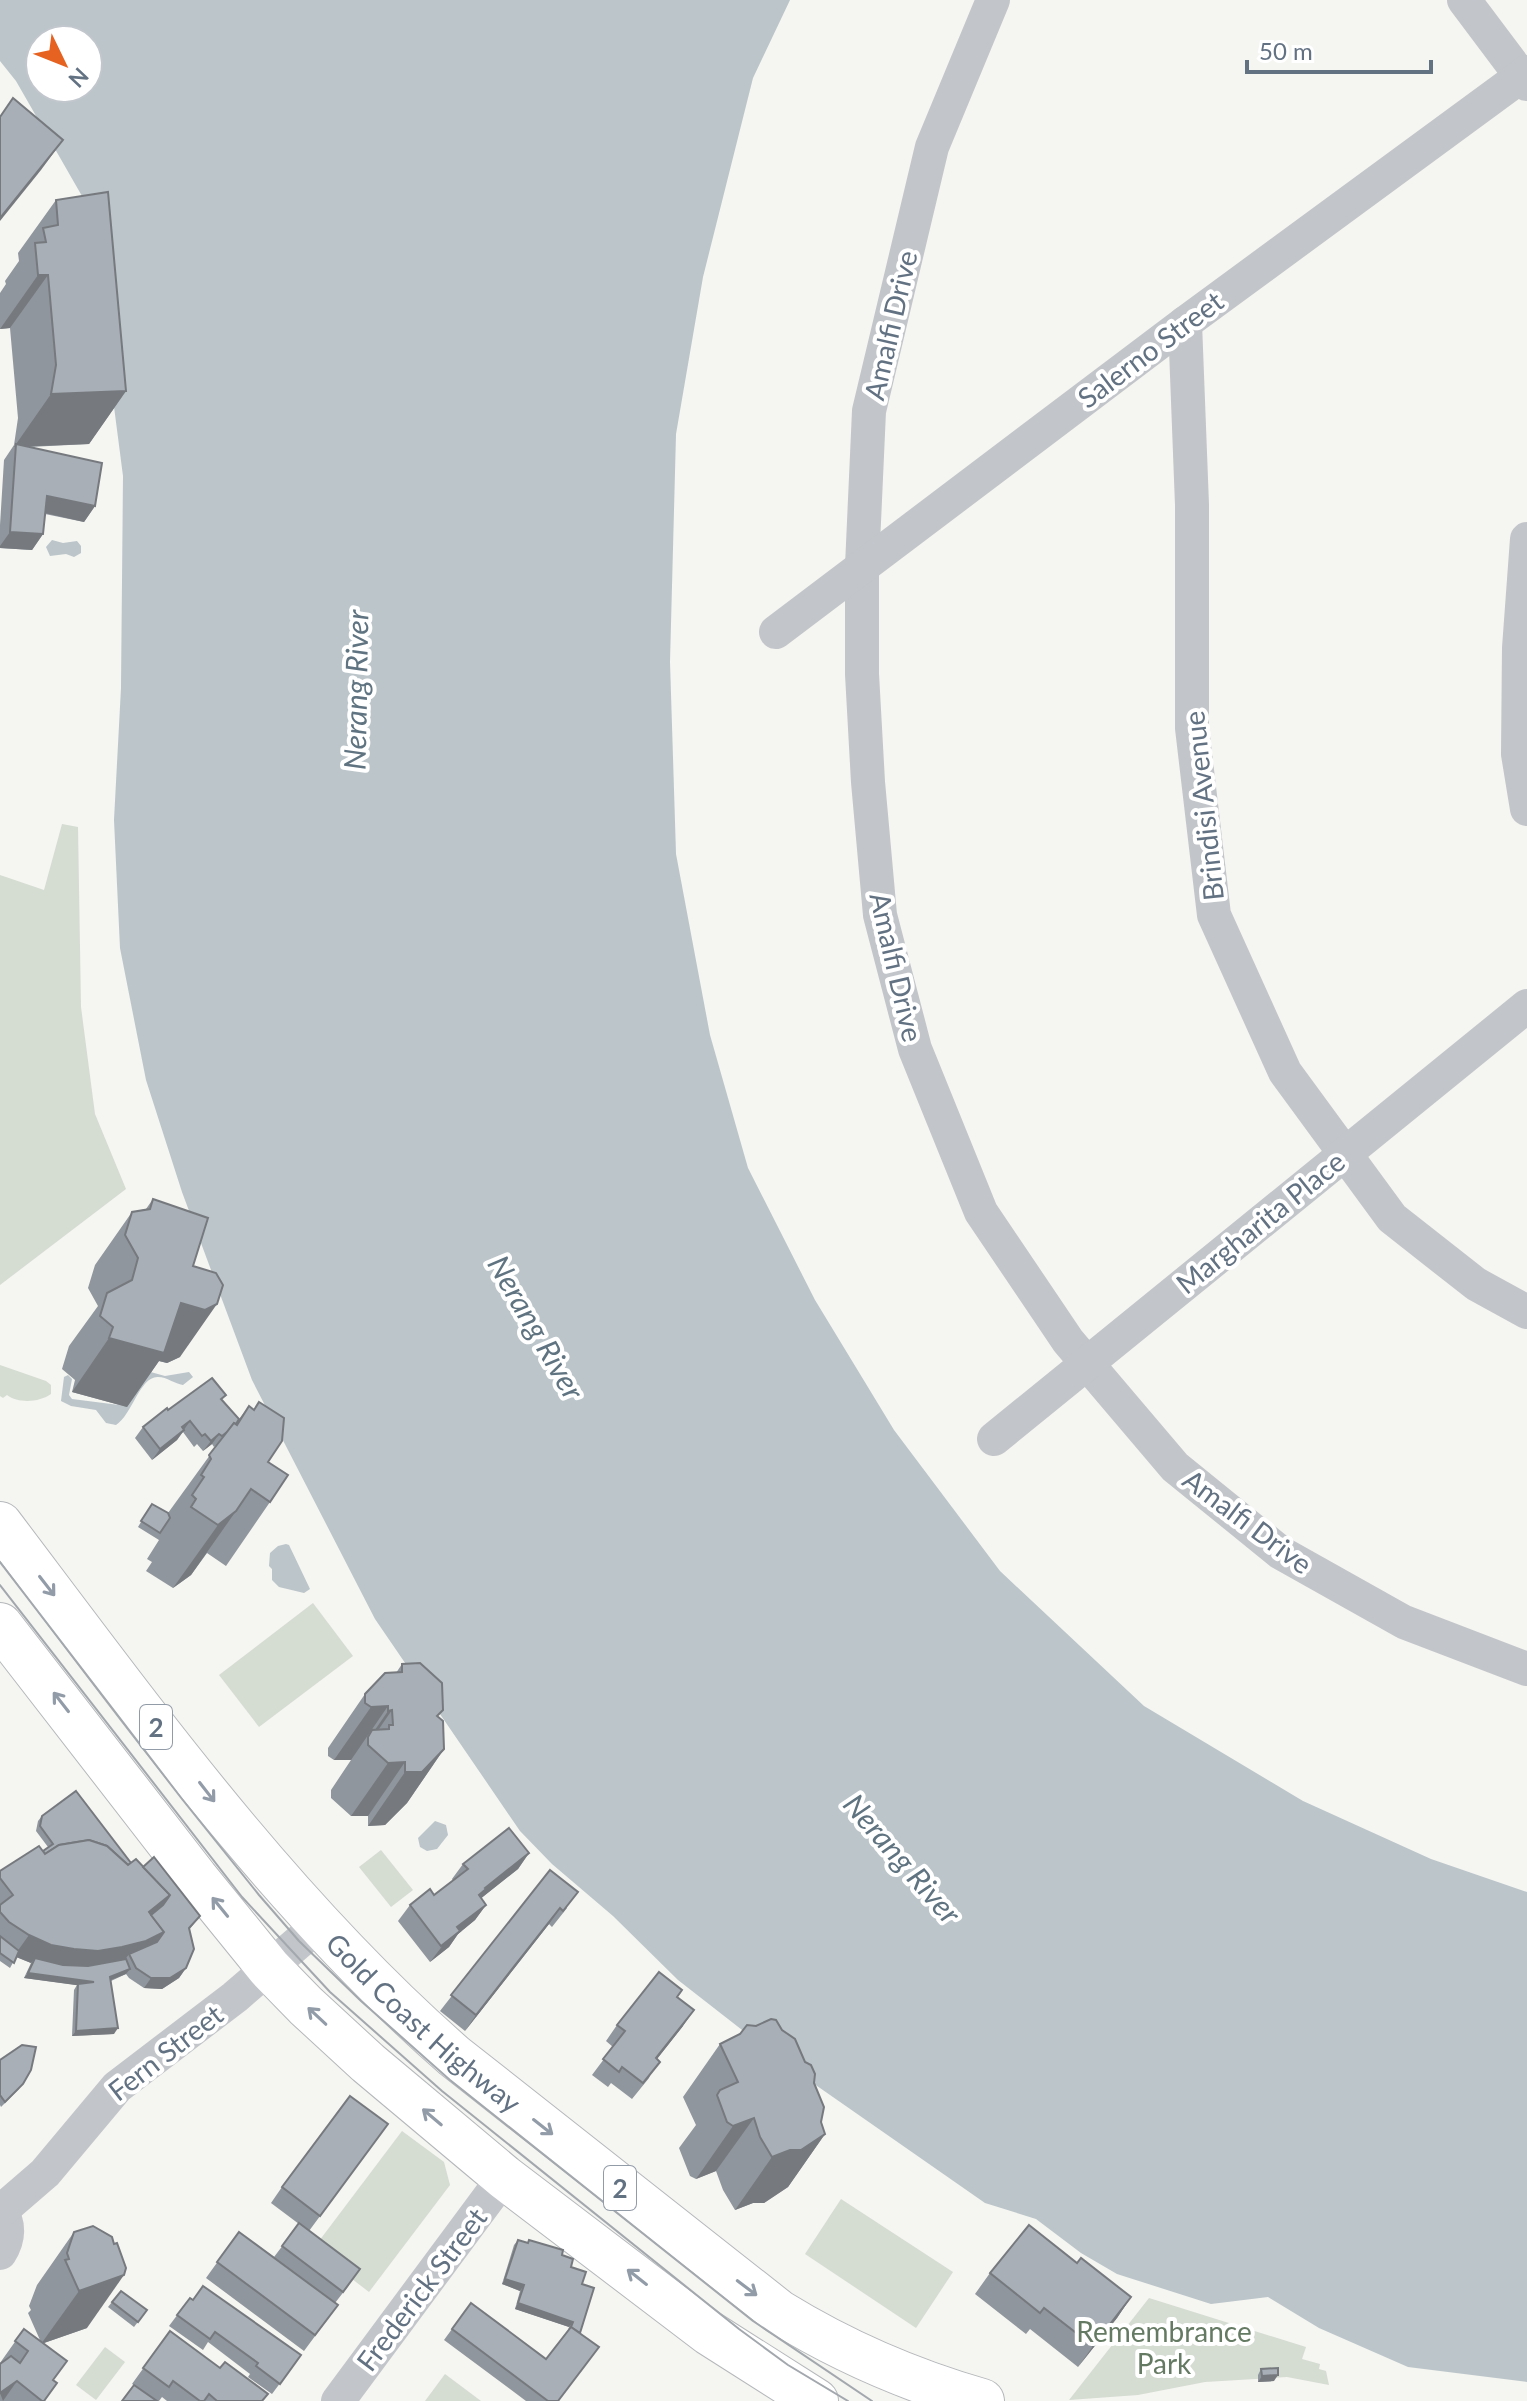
<svg xmlns="http://www.w3.org/2000/svg" width="1527" height="2401" font-family="Lato,sans-serif">
  <style>
    .green { fill: #d5dcd2 }
    .water { fill: #bbc5ca; fill-rule: evenodd }
    .lines { fill: none; stroke-linecap: round; stroke-linejoin: round }
    .highway-casing { stroke: #b5b8bb; stroke-width: 46 }
    .minor { stroke: #c2c5c9; stroke-width: 34 }
    .highway { stroke: #fff; stroke-width: 44 }
    .tram { stroke: #a2a8ae; stroke-width: 2 }
    .wall { fill: #90969d }
    .shaded-wall { fill: #767a7f }
    .building { fill: #a8afb6; stroke: #767a7f; stroke-width: 2 }
    .oneway { stroke: #929ca8 }
    .labels { text-anchor: middle; dominant-baseline: central; stroke-width: 8; stroke-linejoin: round; paint-order: stroke }
    .shield { fill: #fff; stroke: #929ca8; stroke-width: 2 }
    .shield-label { font-size: 26px; font-weight: bold; fill: #637283 }
    .street-label { font-size: 28px; fill: #637283; stroke: #fff }
    .park-label { font-size: 28px; fill: #657a62; stroke: #fff }
    .water-label { font-size: 30px; font-style: italic; fill: #5f7480; stroke: #fff }
  </style>
  <rect width="100%" height="100%" fill="#f5f5f1"/>
  <g class="green">
    <path d="M62 824 78 827 81 1007 95 1114 126 1189 0 1285V875L44 890Z"/>
    <path d="M0 1365 46 1381 51 1385V1394C40 1402 19 1404 7 1395L3 1398 0 1396Z"/>
    <path d="M313 1603 353 1656 259 1727 219 1675Z"/>
    <path d="M381 1850 413 1890 391 1907 359 1867Z"/>
    <path d="M402 2131 444 2162 450 2185 369 2292 313 2249Z"/>
    <path d="M841 2199 953 2272 916 2328 805 2254Z"/>
    <path d="M1149 2298 1306 2347 1302 2359 1320 2364 1319 2369 1326 2371 1329 2385 1287 2377 1205 2382 1138 2395 1069 2400Z"/>
    <path d="M105 2347 125 2362 96 2400 76 2385Z"/>
    <path d="M445 2374 481 2401H425Z"/>
  </g>
  <g class="water">
    <path d="M0 0H790L753 78 703 277 676 434 670 662 676 854 710 1035 748 1168 815 1300 894 1430 1000 1571 1144 1706 1303 1801 1431 1859 1527 1892V2382L1408 2367 1319 2328 1268 2297 1211 2304 1117 2274 1081 2253 1036 2219 985 2203 787 2065 678 1980 613 1916 552 1864 520 1831 375 1619 252 1380 182 1192 146 1080 120 948 114 820 121 688 123 476 106 345 86 203 16 81 0 61ZM40 40H88V88H40Z"/>
    <path d="M52 540 63 543 77 541 81 546V553L74 557 66 554 50 556 46 547Z"/>
    <path d="M147 1371 165 1376 189 1372 193 1377 183 1385C175 1384 167 1377 158 1377 140 1376 132 1415 116 1425L106 1423 96 1410 71 1406 61 1401 64 1377 68 1375 72 1379 69 1395 72 1399 127 1406Z"/>
    <path d="M286 1544 289 1545 310 1589 304 1593 279 1587 272 1580V1569L269 1566 270 1553 278 1546Z"/>
    <path d="M435 1821 446 1825 448 1835 437 1849 427 1851 420 1847 418 1838Z"/>
  </g>
  <g class="lines">
    <g class="highway-casing">
      <g id="highway">
        <path id="s1" d="M0 1524C140 1709 279 1903 454 2056L779 2312C844 2352 909 2380 982 2401"/>
        <path d="M0 1625 196 1878 269 1968 306 2006 368 2063 504 2177 709 2333 816 2401"/>
      </g>
    </g>
    <g class="minor">
      <path d="M993 0 932 147 869 411 862 566V674L868 782 880 915 915 1049 981 1212 1068 1341 1175 1467 1281 1553 1404 1622 1527 1669"/>
      <path d="M1464 0 1527 84"/>
      <path d="M1185 323 1192 505V728L1214 915 1285 1072 1392 1218 1476 1284 1527 1312"/>
      <path d="M1527 539 1519 648 1518 754 1527 809"/>
      <path d="M776 632 1185 323 1527 72"/>
      <path d="M994 1439 1527 1006"/>
      <path d="M0 2210C10 2224 9 2239 0 2253"/>
      <path d="M1 2211 45 2173 117 2087 235 1997 321 1923"/>
      <path d="M338 2401 504 2177"/>
    </g>
    <use href="#highway" class="highway"/>
    <g class="tram">
      <path d="M0 1562 182 1799 259 1895 299 1941 361 2001 450 2080 753 2321 872 2401"/>
      <path d="M0 1585 242 1897 330 1992 442 2091 739 2329 788 2365 848 2401"/>
    </g>
  </g>
  <g class="wall">
    <path d="M56 200 126 391 89 444 29 447 95 506 84 522 45 514 43 534 32 550 0 548V525L4 460 14 445 18 418 10 328 0 329V293L6 284 5 281 19 261 18 253Z"/>
    <path d="M153 1199 193 1266 180 1357 167 1363 159 1361 127 1407 72 1392 75 1380 62 1369 69 1346 98 1306 88 1288 95 1265 132 1212 146 1209Z"/>
    <path d="M226 1395 222 1400 239 1419 249 1406 268 1462 270 1502 226 1566 207 1553 191 1575 173 1588 146 1571 152 1562 147 1559 159 1540 138 1527 152 1504 168 1513 218 1444 214 1447 212 1444 203 1451 197 1444 194 1447 183 1432 177 1440 152 1460 135 1438 143 1427 168 1410Z"/>
    <path d="M402 1664 438 1717 444 1749 407 1803 385 1825 368 1826V1816H351L331 1798V1790L351 1760H334L328 1756V1748L365 1694 396 1673Z"/>
    <path d="M42 1816 131 1863 143 1867 200 1916 189 1930 186 1968 179 1978 162 1989 144 1988 129 1978 126 1974 111 1981 114 2034 72 2036 74 1990 77 1985 24 1978 31 1963 16 1957 10 1968 0 1961V1871L43 1851 48 1847 36 1831 38 1821Z"/>
    <path d="M529 1853 518 1869 481 1898 486 1905 475 1920 458 1934 449 1947 430 1962 398 1921 410 1905 434 1895 453 1881 452 1879 463 1864Z"/>
    <path d="M550 1870 567 1908 552 1927 549 1924 465 2031 440 2011Z"/>
    <path d="M678 1997 683 2026 657 2059 649 2078 632 2099 611 2083 608 2087 592 2075 613 2047 606 2041 617 2025Z"/>
    <path d="M720 2044 814 2083 821 2122 825 2134 788 2187 764 2203H753L735 2210 723 2190 716 2171 696 2179 690 2176 679 2148 696 2125 683 2097Z"/>
    <path d="M0 2060 19 2089 1 2107 0 2105Z"/>
    <path d="M388 2124 309 2231 349 2285 335 2303 338 2305 304 2351 206 2278 239 2232 274 2257 299 2224 271 2203 282 2187Z"/>
    <path d="M74 2232 87 2328 44 2343 53 2380 45 2401H0V2363L24 2329 40 2340 28 2313 31 2310 29 2306 37 2285Z"/>
    <path d="M518 2240 527 2243 529 2240 562 2255 582 2284 559 2401H526L444 2340 471 2303 546 2359 568 2330 569 2327 515 2309 520 2291 502 2284 514 2245Z"/>
    <path d="M1077 2263 1131 2297 1117 2318 1078 2367 1030 2329 1026 2334 975 2294 990 2273Z"/>
    <path d="M121 2291 147 2310 134 2327 108 2307Z"/>
    <path d="M190 2298 301 2355 272 2394 248 2377 250 2374 208 2342 203 2350 169 2326Z"/>
    <path d="M170 2331 263 2401H167L162 2397 159 2401H122L134 2385 132 2384Z"/>
    <path d="M1261 2369 1274 2381 1258 2382V2375Z"/>
  </g>
  <g class="shaded-wall">
    <path d="M63 140 41 170 0 221V218Z"/>
    <path d="M38 275H48L10 328 0 329Z"/>
    <path d="M126 391 89 444 14 447 51 394Z"/>
    <path d="M47 496 95 506 84 522 36 511Z"/>
    <path d="M10 532 43 534 32 550 0 548V546Z"/>
    <path d="M181 1303 217 1304 180 1357 167 1363 159 1361 127 1407 72 1392 109 1338Z"/>
    <path d="M190 1421 177 1440 152 1460 160 1449Z"/>
    <path d="M219 1434 212 1444 203 1451 211 1441Z"/>
    <path d="M236 1511 191 1575 173 1588 218 1525Z"/>
    <path d="M388 1706 351 1760H334L371 1707Z"/>
    <path d="M392 1710 368 1745V1740L388 1711Z"/>
    <path d="M444 1749 407 1803 385 1825 368 1826 405 1772Z"/>
    <path d="M405 1762 368 1816H351L388 1763Z"/>
    <path d="M529 1853 518 1869 479 1900 468 1911 485 1888Z"/>
    <path d="M170 1895 155 1916 141 1922 149 1912Z"/>
    <path d="M486 1905 475 1920 458 1934 449 1947 430 1962 457 1927Z"/>
    <path d="M560 1908 549 1924 465 2031 476 2015Z"/>
    <path d="M164 1932 149 1953 132 1962 133 1960 129 1954 122 1964 84 1971 35 1958 31 1963 14 1956 29 1935Z"/>
    <path d="M186 1968 179 1978 162 1989 144 1988 151 1978Z"/>
    <path d="M130 1969 126 1974 106 1982 110 1977Z"/>
    <path d="M28 1973 94 1982 90 1987 24 1978Z"/>
    <path d="M694 2010 683 2026 645 2074 656 2058Z"/>
    <path d="M118 2028 114 2034 72 2036 76 2031Z"/>
    <path d="M754 2118 716 2171 696 2179 733 2126Z"/>
    <path d="M825 2134 788 2187 764 2203H753L735 2210 772 2157Z"/>
    <path d="M124 2275 87 2328 41 2344 79 2291Z"/>
    <path d="M505 2279 524 2285 520 2291 502 2284Z"/>
    <path d="M1131 2297 1117 2318 1078 2367 1093 2346Z"/>
    <path d="M518 2303 573 2322 569 2327 515 2309Z"/>
    <path d="M1278 2375 1274 2381 1258 2382 1262 2376Z"/>
    <path d="M17 2381 3 2401 0 2393Z"/>
  </g>
  <g class="building">
    <path d="M13 98 63 140 0 218V117Z"/>
    <path d="M108 192 126 391 51 394 56 365 48 275H38L35 243 46 242 43 228 58 225 56 200Z"/>
    <path d="M16 444 102 463 95 506 47 496 43 534 10 532Z"/>
    <path d="M153 1199 208 1218 193 1266 216 1273 223 1285 217 1304 205 1310 181 1303 164 1353 109 1338 113 1327 100 1316 107 1293 132 1280 138 1258 125 1235 132 1212 150 1209Z"/>
    <path d="M212 1378 226 1395 221 1399 239 1419 236 1424 234 1423 227 1432 222 1436 219 1434 211 1441 205 1434 202 1436 190 1421 182 1427 184 1430 160 1449 143 1427 167 1408 168 1410Z"/>
    <path d="M259 1402 284 1418 282 1441 268 1462 288 1475 270 1502 251 1489 236 1511 218 1525 191 1507 196 1499 192 1495 204 1477 201 1475 211 1459 209 1455 234 1423 237 1425 249 1406 254 1410Z"/>
    <path d="M152 1504 168 1513 170 1518 160 1533 141 1521Z"/>
    <path d="M420 1663 442 1683 443 1710 437 1716 443 1721 444 1749 422 1772H405V1762L388 1763 368 1745V1737L372 1730 389 1729V1725H393L392 1710 388 1711V1706L371 1707 365 1703V1694L385 1673 402 1672V1664Z"/>
    <path d="M76 1791 131 1863 128 1865 107 1846 89 1840 59 1845 45 1854 43 1851 53 1844 40 1826 42 1816Z"/>
    <path d="M509 1828 529 1853 485 1888 486 1889 479 1895 486 1905 457 1927 460 1931 441 1946 410 1905 430 1889 434 1895 468 1869 463 1864Z"/>
    <path d="M89 1840 107 1846 128 1865 136 1859 170 1895 149 1912 164 1932 146 1941 122 1947 98 1951 74 1949 51 1945 29 1935 9 1922 0 1912V1905L13 1895 0 1878V1871L39 1846 45 1854 59 1845Z"/>
    <path d="M154 1857 200 1916 189 1928 194 1949 186 1968 170 1978H151L136 1968 129 1954 157 1942 164 1932 151 1915 163 1905 170 1895 143 1867Z"/>
    <path d="M550 1870 578 1892 563 1911 560 1908 476 2015 451 1995Z"/>
    <path d="M0 1936 19 1951 14 1963 0 1953Z"/>
    <path d="M35 1958 63 1965 88 1966 126 1959 130 1969 110 1977 118 2028 76 2031 78 1984 94 1982 28 1973Z"/>
    <path d="M659 1972 682 1990 677 1997 694 2010 656 2058 660 2062 643 2083 622 2067 619 2072 603 2059 625 2031 617 2025Z"/>
    <path d="M771 2019 776 2020 782 2030 795 2039 805 2062 811 2065 815 2074 814 2083 824 2107 821 2122 825 2134 801 2150H790L772 2157 760 2137 754 2118 733 2126 727 2122 717 2095 720 2090 738 2082 720 2044 740 2034 747 2025 756 2026Z"/>
    <path d="M22 2045 36 2047 31 2070 23 2084 5 2102 0 2095V2060Z"/>
    <path d="M350 2096 388 2124 320 2216 282 2187Z"/>
    <path d="M299 2223 360 2269 343 2292 282 2246Z"/>
    <path d="M1029 2225 1077 2263 1081 2258 1131 2297 1093 2346 1044 2308 1040 2313 990 2273Z"/>
    <path d="M93 2226 112 2237 114 2244 117 2243 126 2268 124 2275 79 2291 65 2260 69 2259 67 2253 74 2232Z"/>
    <path d="M239 2232 338 2305 315 2335 217 2262Z"/>
    <path d="M518 2240 528 2243 529 2240 563 2250 562 2255 573 2259 571 2267 586 2272 582 2284 594 2288 580 2333 571 2327 573 2322 518 2303 524 2285 505 2279Z"/>
    <path d="M203 2286 301 2355 280 2384 256 2366 258 2363 215 2332 210 2339 177 2315 190 2298 193 2300Z"/>
    <path d="M121 2291 147 2310 138 2322 112 2302Z"/>
    <path d="M471 2303 546 2359 571 2327 599 2347 558 2401H548L452 2329Z"/>
    <path d="M24 2329 67 2361 53 2380 57 2383 44 2401H42L17 2381 0 2393V2364L11 2356 20 2363 28 2351 15 2341Z"/>
    <path d="M170 2331 220 2368 225 2362 268 2394 262 2401H217L209 2394 204 2401H200L173 2381 169 2387 143 2368Z"/>
    <path d="M1278 2368V2375L1262 2376 1261 2369Z"/>
    <path d="M134 2385 157 2401H122Z"/>
  </g>
  <defs><path id="oneway-shaft" d="M-6 0H5M1.5-3L5.5 0L1.5 3" fill="none" stroke-width="1.6" stroke-linecap="round" stroke-linejoin="round" transform="scale(2)"/></defs>
  <g class="oneway">
    <use href="#oneway-shaft" transform="translate(47 1586) rotate(52)"/>
    <use href="#oneway-shaft" transform="translate(61 1702) rotate(-128)"/>
    <use href="#oneway-shaft" transform="translate(207 1792) rotate(52)"/>
    <use href="#oneway-shaft" transform="translate(220 1907) rotate(-129)"/>
    <use href="#oneway-shaft" transform="translate(317 2016) rotate(-137)"/>
    <use href="#oneway-shaft" transform="translate(432 2117) rotate(-140)"/>
    <use href="#oneway-shaft" transform="translate(543 2127) rotate(38)"/>
    <use href="#oneway-shaft" transform="translate(637 2277) rotate(-142)"/>
    <use href="#oneway-shaft" transform="translate(747 2288) rotate(37)"/>
  </g>
  <g class="labels">
    <g class="shield">
      <rect x="140" y="1705" width="32" height="44" rx="6"/>
      <rect x="604" y="2166" width="32" height="44" rx="6"/>
    </g>
    <g class="shield-label">
      <text x="156" y="1727">2</text>
      <text x="620" y="2188">2</text>
    </g>
    <g class="street-label">
      <text transform="translate(890 325) rotate(-77)">Amalfi Drive</text>
      <text transform="translate(1150 349) rotate(-37)">Salerno Street</text>
      <text transform="translate(1203 806) rotate(-96)">Brindisi Avenue</text>
      <text transform="translate(897 967) rotate(77)">Amalfi Drive</text>
      <text transform="translate(1260 1222) rotate(-39)">Margharita Place</text>
      <text transform="translate(1248 1521) rotate(37)">Amalfi Drive</text>
      <text stroke="none"><textPath href="#s1" startOffset="656">Gold Coast Highway</textPath></text>
      <text transform="translate(165 2052) rotate(-38)">Fern Street</text>
      <text transform="translate(421 2289) rotate(-53)">Frederick Street</text>
    </g>
    <g class="park-label">
      <text x="1164" y="2331">Remembrance<tspan x="1164" dy="32">Park</tspan></text>
    </g>
    <g class="water-label">
      <text transform="translate(355 690) rotate(-89)">Nerang River</text>
      <text transform="translate(537 1327) rotate(60)">Nerang River</text>
      <text transform="translate(903 1858) rotate(49)">Nerang River</text>
    </g>
  </g>
  <g transform="translate(64 64) rotate(133)"><circle r="38" fill="#ffffff" stroke="#c1c7cd" stroke-width="2"/>
  <path d="M0-6L14 30L0 20L-14 30Z" fill="#e66220"/>
  <text y="-12" font-size="22" font-weight="bold" text-anchor="middle" fill="#637283">N</text>
  </g>
  <path d="M1247 60v12h184v-12" fill="none" stroke="#637283" stroke-width="4"/>
  <text x="1259" y="60" font-size="24" fill="#637283" stroke="#ffffff" stroke-width="6" paint-order="stroke">50 m</text>
</svg>
